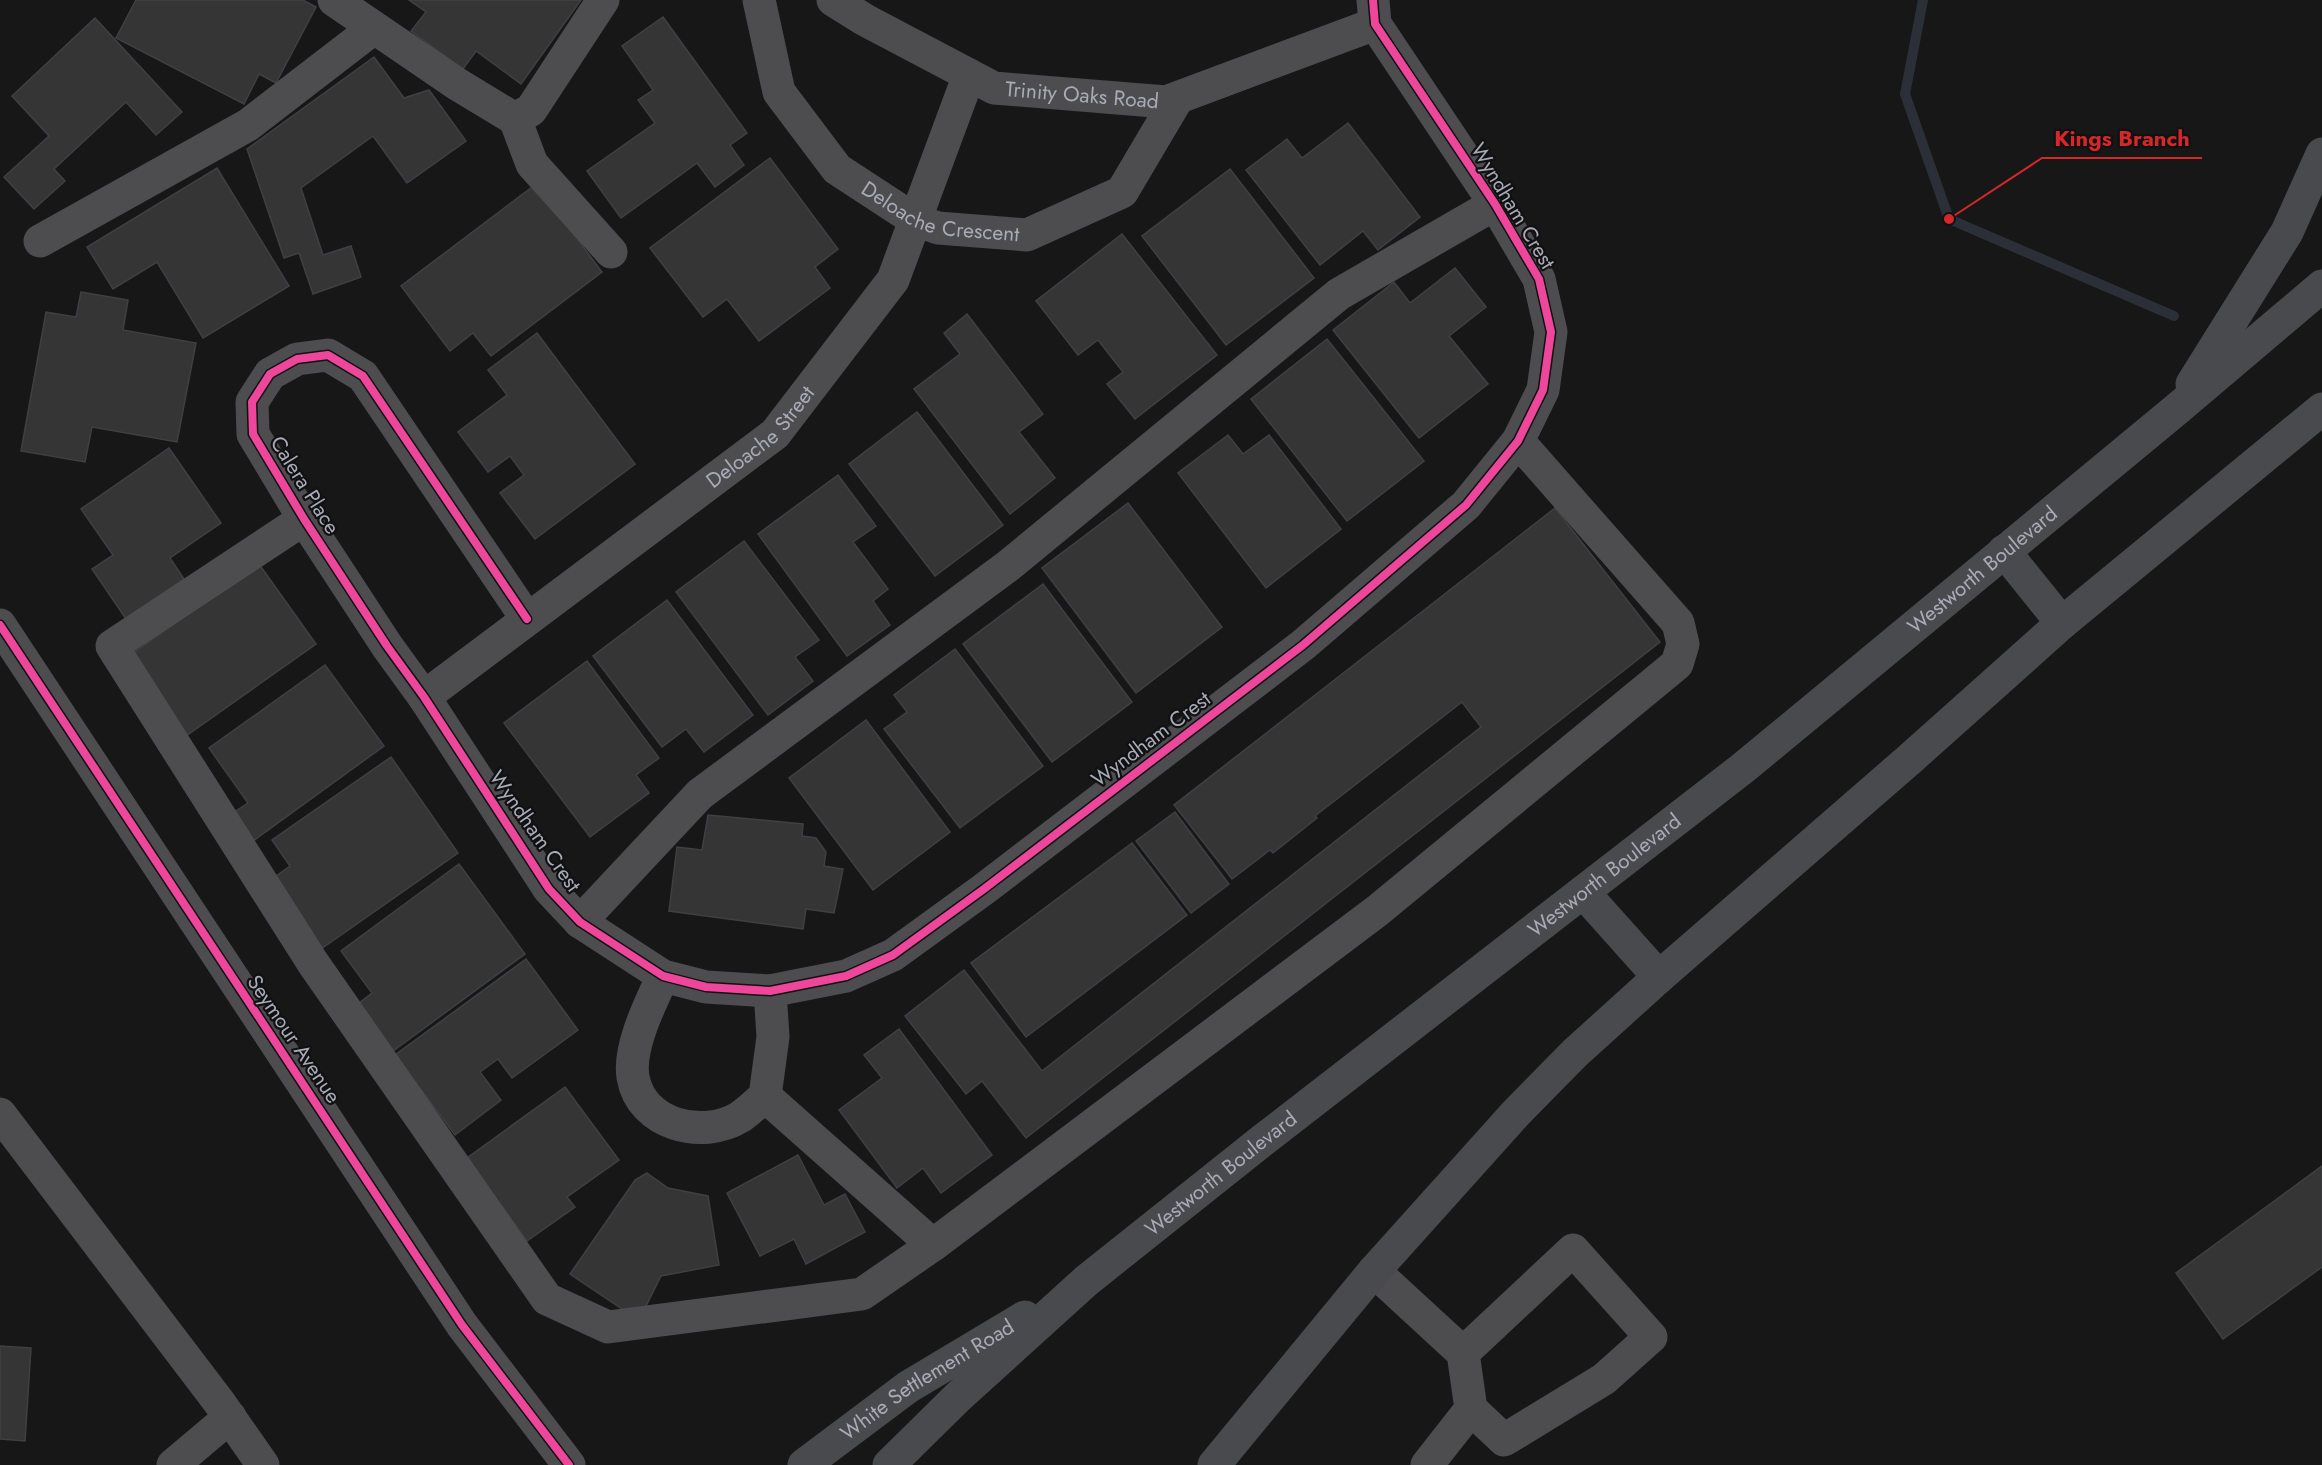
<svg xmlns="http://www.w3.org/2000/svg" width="2322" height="1465" font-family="Jost,sans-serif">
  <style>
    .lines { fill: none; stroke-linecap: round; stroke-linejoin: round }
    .stream { stroke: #2b3038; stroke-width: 10 }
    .building { fill: #353536; stroke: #3f4043; stroke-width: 1.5 }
    .minor { stroke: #4d4d50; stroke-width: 33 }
    .major { stroke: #494a4d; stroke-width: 33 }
    .cycleway-casing { stroke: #111113; stroke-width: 11 }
    .cycleway { stroke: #ed469a; stroke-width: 8 }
    .labels { text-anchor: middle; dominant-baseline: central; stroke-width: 4.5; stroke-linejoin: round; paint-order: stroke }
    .street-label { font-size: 21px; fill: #a9aab7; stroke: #111113 }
    .leader { fill: none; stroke: #d62828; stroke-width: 2 }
    .callout-dot { fill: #d62828; stroke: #111113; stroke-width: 2 }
    .callout-label { font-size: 22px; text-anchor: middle; font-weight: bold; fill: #d62828; stroke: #111113; stroke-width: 4.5; stroke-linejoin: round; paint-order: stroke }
  </style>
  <rect width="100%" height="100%" fill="#171717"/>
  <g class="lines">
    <path class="stream" d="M1923 0 1905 94 1949 219 2174 316"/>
  </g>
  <g class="building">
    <path d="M136 0H303L316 7 276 83 259 74 244 104 116 38Z"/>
    <path d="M409 0H581L521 84 476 51 463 69 411 31 426 12Z"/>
    <path d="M663 17 747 133 730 145 744 165 715 187 697 163 621 218 587 171 655 123 638 100 653 90 622 46Z"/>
    <path d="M95 18 182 112 156 135 126 102 54 169 65 181 34 209 4 177 49 136 12 96Z"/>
    <path d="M374 57 404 98 429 90 466 141 407 183 373 136 301 188 323 255 351 246 361 277 313 294 299 253 284 258 247 149Z"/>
    <path d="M1348 123 1420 217 1378 250 1363 231 1320 265 1246 170 1287 139 1302 158Z"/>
    <path d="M770 158 838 249 815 267 830 288 759 341 727 299 703 317 650 248Z"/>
    <path d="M217 168 289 286 203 338 157 262 113 289 87 247Z"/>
    <path d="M1230 169 1314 278 1226 345 1142 236Z"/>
    <path d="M536 184 602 272 491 356 473 333 450 351 401 286Z"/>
    <path d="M1122 234 1217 355 1135 419 1107 384 1123 372 1098 340 1078 355 1036 301Z"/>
    <path d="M1455 268 1486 307 1449 336 1488 384 1419 438 1333 330 1394 282 1410 303Z"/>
    <path d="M81 292 128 300 123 330 196 343 177 442 92 427 85 462 21 451 46 312 76 317Z"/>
    <path d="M967 314 1043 414 1019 432 1055 478 1010 514 914 389 960 354 944 333Z"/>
    <path d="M537 333 635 464 535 539 500 493 524 475 510 456 488 472 458 432 507 395 488 370Z"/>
    <path d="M1327 339 1424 461 1347 521 1251 399Z"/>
    <path d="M917 412 1003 525 935 576 849 464Z"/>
    <path d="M1228 435 1243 454 1269 435 1341 529 1266 588 1178 473Z"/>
    <path d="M169 448 221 523 170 558 184 579 126 619 92 569 113 555 81 509Z"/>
    <path d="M838 475 876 526 853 542 888 589 873 601 890 625 847 656 758 534Z"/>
    <path d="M1128 503 1222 627 1136 693 1042 568Z"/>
    <path d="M1555 508 1660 642 1026 1138 982 1081 966 1094 905 1016 964 970 1042 1071 1481 727 1462 702 1315 816 1317 818 1273 853 1270 850 1232 879 1174 805Z"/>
    <path d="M744 541 819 640 795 657 813 681 768 715 676 592Z"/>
    <path d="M259 564 316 644 186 736 129 656Z"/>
    <path d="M1043 584 1132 702 1052 762 963 644Z"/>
    <path d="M667 600 753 715 704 752 686 729 662 747 593 656Z"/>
    <path d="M955 649 1043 766 960 828 884 729 907 712 894 695Z"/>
    <path d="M587 661 659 758 636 775 649 793 590 837 504 723Z"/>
    <path d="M325 665 384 746 253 841 233 813 248 803 209 748Z"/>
    <path d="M866 720 950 832 873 890 789 778Z"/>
    <path d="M391 757 458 853 321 949 272 879 290 866 272 840Z"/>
    <path d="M1175 812 1229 884 1191 913 1136 841Z"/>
    <path d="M708 815 803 824 802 836 816 838 826 852 824 866 843 869 834 913 806 909 803 929 669 911 677 847 702 850Z"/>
    <path d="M1132 843 1187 915 1026 1037 971 963Z"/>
    <path d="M459 864 525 954 389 1054 354 1007 372 993 341 951Z"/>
    <path d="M526 959 578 1030 512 1078 498 1059 480 1072 501 1100 455 1135 395 1055Z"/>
    <path d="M899 1029 992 1155 941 1193 923 1168 897 1188 839 1110 882 1078 864 1055Z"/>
    <path d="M565 1087 619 1160 567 1197 575 1207 527 1241 467 1158Z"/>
    <path d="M798 1155 824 1205 845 1194 865 1232 806 1264 794 1239 760 1256 727 1193Z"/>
    <path d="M2322 1166V1267L2223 1339 2176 1273Z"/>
    <path d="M647 1173 668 1188 708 1196 719 1265 661 1276 643 1312 628 1313 570 1274 635 1180Z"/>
    <path d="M0 1346 31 1348 25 1441 0 1439Z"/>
  </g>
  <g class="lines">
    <g class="minor">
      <path d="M334 0 457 84 515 119 532 164 611 252"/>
      <path id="s1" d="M759 0 779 92 837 169 915 220 938 228 1027 235 1122 192 1177 99"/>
      <path id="s2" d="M833 0 865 20 994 88 1166 102 1375 24"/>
      <path d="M515 119 531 110 603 0"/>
      <path d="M40 241 248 125 374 28"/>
      <path d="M304 519 112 646 313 963 547 1299 608 1327 862 1294 933 1245 1377 911 1677 664 1683 644 1678 623 1518 441"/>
      <path d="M527 619 363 376 328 355 297 359 270 374 252 402 253 434 304 519 387 646 424 697 549 889 580 922 663 976 706 987 770 991 846 976 893 955 984 889 1303 645 1466 505 1518 441 1543 390 1551 332 1539 279 1495 204 1375 24 1373 0"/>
      <path d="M0 625 462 1325 569 1465"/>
      <path id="s3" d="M424 697 775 434 893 280 969 75"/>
      <path d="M580 922 700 794 1008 566 1339 294 1495 204"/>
      <path d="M663 976C651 1002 628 1047 633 1077 641 1125 702 1140 740 1117 749 1111 757 1103 765 1096L773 1037 770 991"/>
      <path d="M765 1096 933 1245"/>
      <path d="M0 1114 219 1402 263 1465"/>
      <path d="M1374 1271 1463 1353 1471 1409 1427 1465"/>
      <path d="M1463 1353 1573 1250 1651 1337 1604 1379 1504 1440 1471 1409"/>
      <path d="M173 1465 230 1417"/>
    </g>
    <g class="major">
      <path d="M2192 384 2287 232 2322 154"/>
      <path d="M2004 551 2062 623"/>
      <path d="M1583 892 1659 977"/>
      <path id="s4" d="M804 1465 908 1387 1025 1317"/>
      <path id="s5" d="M889 1465 958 1397 1086 1281 1263 1140 1743 768 2177 409 2322 286"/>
      <path d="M1214 1465 1374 1271 1516 1113 1575 1053 1659 977 1911 758 2062 623 2322 409"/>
    </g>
    <g class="cycleway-casing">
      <g id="cycleway">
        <path d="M527 619 363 376 328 355 297 359 270 374 252 402 253 434 304 519 387 646 424 697 549 889 580 922 663 976 706 987 770 991 846 976 893 955 984 889 1303 645 1466 505 1518 441 1543 390 1551 332 1539 279 1495 204 1375 24 1373 0"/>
        <path d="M0 625 462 1325 569 1465"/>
      </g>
    </g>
    <use href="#cycleway" class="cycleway"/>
  </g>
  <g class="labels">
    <g class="street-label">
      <text stroke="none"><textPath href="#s2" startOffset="272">Trinity Oaks Road</textPath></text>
      <text transform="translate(1513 206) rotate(59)">Wyndham Crest</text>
      <text stroke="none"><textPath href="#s1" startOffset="306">Deloache Crescent</textPath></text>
      <text stroke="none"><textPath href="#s3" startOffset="426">Deloache Street</textPath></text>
      <text transform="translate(305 485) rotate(58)">Calera Place</text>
      <text stroke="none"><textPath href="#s5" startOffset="1414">Westworth Boulevard</textPath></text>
      <text transform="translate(1151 739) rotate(-37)">Wyndham Crest</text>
      <text transform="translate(535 831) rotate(55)">Wyndham Crest</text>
      <text stroke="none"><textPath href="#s5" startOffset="928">Westworth Boulevard</textPath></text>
      <text transform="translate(294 1039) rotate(56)">Seymour Avenue</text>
      <text stroke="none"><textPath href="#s5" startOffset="442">Westworth Boulevard</textPath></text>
      <text stroke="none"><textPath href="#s4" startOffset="150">White Settlement Road</textPath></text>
    </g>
  </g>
  <path class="leader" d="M1949 219L2042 158H2202"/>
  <circle class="callout-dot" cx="1949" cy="219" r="6"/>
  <g class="callout-label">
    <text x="2122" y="146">Kings Branch</text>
  </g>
</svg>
